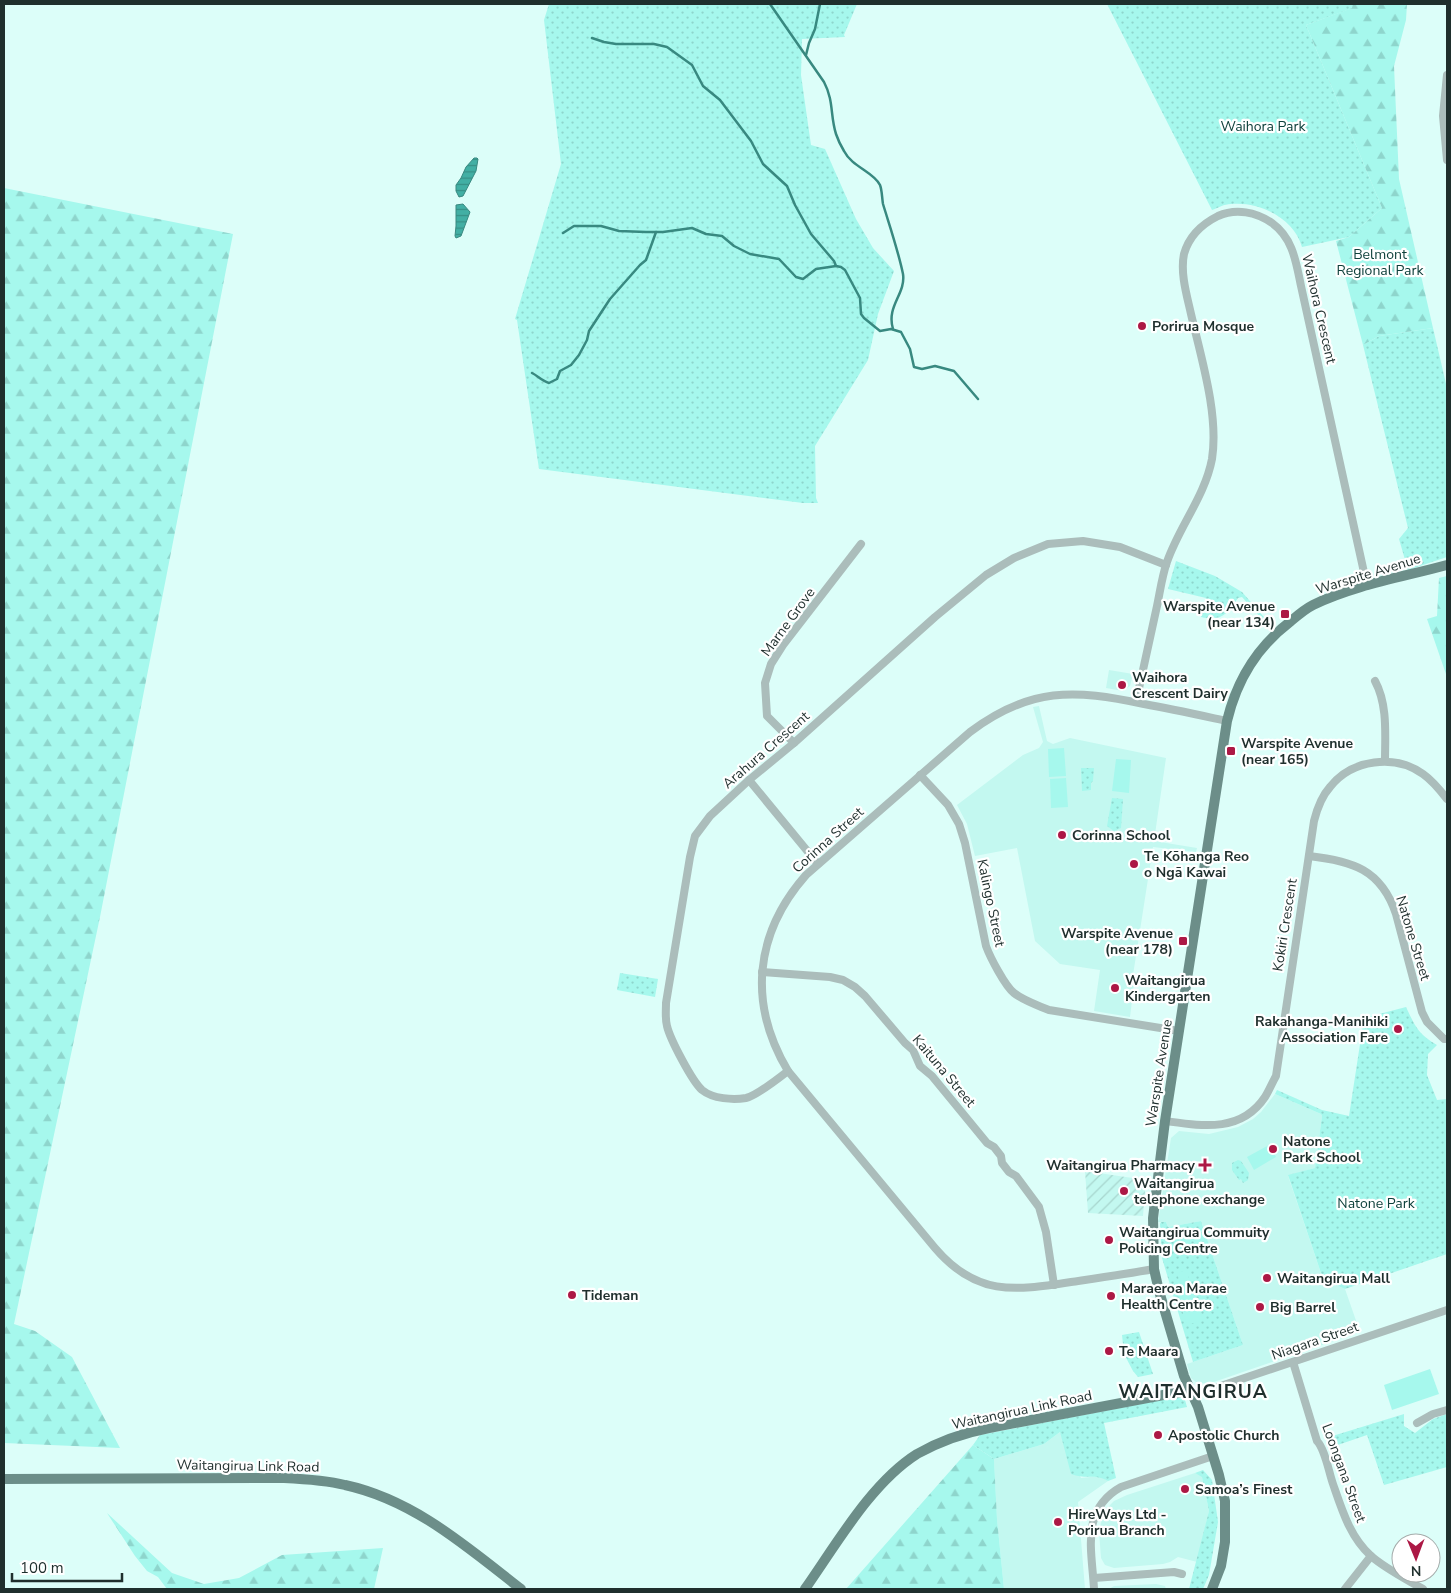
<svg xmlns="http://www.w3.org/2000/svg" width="1451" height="1593" font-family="'Nunito Sans',sans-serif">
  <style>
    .built { fill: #c3f8f0 }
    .industrial { fill: url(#industrial-furrows) }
    .grass { fill: url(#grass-dots) }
    .forest { fill: url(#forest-firs) }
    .garden { fill: #a6f8ed }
    .water { fill: url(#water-rules); stroke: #388980 }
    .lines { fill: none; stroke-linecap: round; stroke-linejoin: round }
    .stream { stroke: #388980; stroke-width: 2.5 }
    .minor { stroke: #abbdbb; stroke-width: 8 }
    .major { stroke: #6c8e89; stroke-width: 10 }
    .poi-dot { fill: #ac1845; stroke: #fff; stroke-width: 2 }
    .labels { text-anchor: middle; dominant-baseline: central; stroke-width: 4.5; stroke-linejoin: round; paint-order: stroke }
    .park-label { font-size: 14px; fill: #0f413c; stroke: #fff }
    .street-label { font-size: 14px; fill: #1f2f2d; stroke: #fff }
    .poi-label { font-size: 14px; font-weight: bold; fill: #1f2f2d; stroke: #fff; text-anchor: start }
    .district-label { font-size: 19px; font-weight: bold; letter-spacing: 1px; fill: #1f2f2d; stroke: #fff }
  </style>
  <defs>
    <pattern id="industrial-furrows" width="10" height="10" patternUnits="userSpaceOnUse" patternTransform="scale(1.25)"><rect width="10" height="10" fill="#c3f8f0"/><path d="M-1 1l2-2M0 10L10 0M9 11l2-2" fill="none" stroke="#a7d5ce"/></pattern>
    <pattern id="grass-dots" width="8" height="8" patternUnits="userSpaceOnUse" patternTransform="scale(1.25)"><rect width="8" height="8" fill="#a6f8ed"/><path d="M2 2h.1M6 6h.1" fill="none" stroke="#8ed5cc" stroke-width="1.8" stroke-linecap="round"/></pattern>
    <pattern id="forest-firs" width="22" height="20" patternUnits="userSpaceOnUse" patternTransform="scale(1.25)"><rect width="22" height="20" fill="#a6f8ed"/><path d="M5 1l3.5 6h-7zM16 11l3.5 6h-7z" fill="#8ed5cc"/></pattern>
    <pattern id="water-rules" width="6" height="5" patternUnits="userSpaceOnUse" patternTransform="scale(1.25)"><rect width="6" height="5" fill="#42afa4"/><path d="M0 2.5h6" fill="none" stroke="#378f86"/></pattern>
  </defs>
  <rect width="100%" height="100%" fill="#dcfef9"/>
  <g class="built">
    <path d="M1109 670 1133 674 1130 686 1123 691 1106 688Z"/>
    <path d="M1039 706 1047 741 1053 744 1070 738 1166 758 1154 841 1197 848 1196 852 1153 847 1133 975H1135L1130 1017 1094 1011 1100 970 1060 964 1035 941 1017 848 975 856 967 824 957 805 1023 755 1039 748 1043 742 1033 707Z"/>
    <path d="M1275 1094 1321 1114 1322 1116 1315 1168 1288 1176 1323 1279 1345 1289 1360 1332 1208 1384 1196 1382 1191 1378 1187 1364 1243 1345 1201 1221 1168 1227 1166 1222H1158L1171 1138 1179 1131 1209 1134 1238 1127 1253 1119 1261 1112Z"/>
    <path d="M1060 1432 1081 1478 1100 1476 1108 1481 1078 1502 1085 1589H1004L997 1519 994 1459 1044 1444Z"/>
    <path d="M1195 1473 1202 1476 1209 1511 1197 1562 1178 1557 1170 1562 1163 1564 1114 1568 1105 1565 1101 1558 1099 1531 1103 1515 1110 1505 1114 1501 1127 1495Z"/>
    <path d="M1156 1584 1165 1586 1166 1589H1109L1114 1586Z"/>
  </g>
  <path class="industrial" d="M1085 1171 1146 1180 1143 1216 1088 1213Z"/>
  <g class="grass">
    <path d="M549 4H857L844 35 845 37 802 39 801 75 811 145 825 149 856 219 873 248 894 271 878 314 868 360 815 446 816 498 818 503H803L539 469 517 320 515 319 561 164 544 20Z"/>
    <path d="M1107 4H1353V8L1306 25 1382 208 1349 237 1302 247C1294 218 1259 201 1231 204 1224 204 1218 208 1212 210Z"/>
    <path d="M1433 328 1447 388V557L1408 570 1399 539 1408 528 1363 345 1379 336Z"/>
    <path d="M1176 561 1215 576 1242 592 1270 624 1268 626 1242 597 1238 598C1227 614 1222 622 1201 617L1206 598 1168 589Z"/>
    <path d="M1081 768H1094L1093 781 1091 783V790L1082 791Z"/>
    <path d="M1112 798 1123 799 1121 828 1114 831 1107 826Z"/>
    <path d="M620 973 658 979 655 997 617 990Z"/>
    <path d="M1406 1007C1415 1026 1418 1034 1437 1045L1428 1054 1427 1075 1437 1100 1447 1099V1254L1345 1289 1323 1279 1288 1175 1315 1168 1322 1116 1321 1114 1275 1094 1277 1090 1322 1110 1349 1116 1364 1018Z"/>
    <path d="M1238 1160 1241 1161 1249 1173 1248 1180 1243 1183 1241 1179 1239 1180 1232 1170V1163Z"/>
    <path d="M1201 1221 1243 1345 1193 1362 1162 1258 1160 1224 1161 1222H1166L1168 1227Z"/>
    <path d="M1139 1332 1153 1374 1138 1377 1133 1371 1123 1352 1121 1351 1120 1344H1123L1122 1335Z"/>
    <path d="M1172 1398H1179L1185 1400 1187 1407 1104 1423 1116 1478 1108 1481C1095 1473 1086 1480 1071 1474L1060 1432 1044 1444 994 1459 973 1445 980 1435Z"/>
    <path d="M1404 1414V1426L1415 1433 1433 1419 1447 1414V1467L1384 1485 1367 1435 1329 1448 1326 1438Z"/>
    <path d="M1203 1470 1212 1480 1218 1522 1209 1575 1203 1589H1189L1209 1511 1202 1477 1195 1473Z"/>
  </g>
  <g class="forest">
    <path d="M1353 4H1407L1406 20 1394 66 1399 179 1433 328 1379 336 1363 345 1336 241 1349 237 1382 208 1306 25 1352 8Z"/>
    <path d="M4 188 233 234 100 917 14 1324 35 1331 72 1357 120 1448 4 1443Z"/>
    <path d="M1447 576V677L1427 619 1437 616 1439 578Z"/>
    <path d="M973 1445 994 1459 997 1519 1004 1589H846Z"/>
    <path d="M107 1513 172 1573 204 1584 239 1578 282 1555 383 1548 374 1589H167L158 1577 147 1571 135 1556Z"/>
  </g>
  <g class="garden">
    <path d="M1064 748 1066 776 1049 777 1048 749Z"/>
    <path d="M1116 759 1131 760 1129 793 1112 791Z"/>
    <path d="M1066 778 1068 807 1051 808 1050 779Z"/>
    <path d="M1269 1145 1276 1157 1254 1170 1247 1157Z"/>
    <path d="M1186 1270 1193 1289 1183 1292 1177 1273Z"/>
    <path d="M1194 1293 1203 1320 1187 1325 1178 1298Z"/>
    <path d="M1430 1369 1439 1394 1392 1410 1384 1385Z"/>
  </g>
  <g class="water">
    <path d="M474 158H477L478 159 476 171 463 196 459 197 456 191V185L461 178 466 167Z"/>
    <path d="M463 204 470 212 461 236 456 238 455 236 456 226V205Z"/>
  </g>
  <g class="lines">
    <g class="stream">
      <path d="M770 4 824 82C834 101 830 115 836 134 838 140 841 146 844 151 852 167 874 172 880 185 882 190 882 198 883 204 890 227 898 250 903 274 906 294 886 306 893 329"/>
      <path d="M592 38 604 42 616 44H654L667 47 692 65 703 86 720 100 751 141 763 164 787 186 795 205 811 234 834 261 836 266 841 267 845 270 860 298 861 314 864 318 880 331 891 329 901 332 910 349 914 367 922 369 935 366 954 371 978 399"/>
      <path d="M806 55 809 43 815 29 820 4"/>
      <path d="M563 233 574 226H601L619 231 646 232H663L692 228 706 234 722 236 734 246 750 254 779 259 796 277 803 279 816 269 836 266"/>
      <path d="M532 373C538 376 542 381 549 383L557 379 560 371 571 365 579 355 587 340 589 331 610 299 640 265 646 260 656 232"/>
    </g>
    <g class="minor">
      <path d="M1447 75 1443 116 1447 160"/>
      <path d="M1375 681C1388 705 1385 735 1385 761"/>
      <path d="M1136 702C1143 670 1150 638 1157 606 1160 592 1162 576 1167 562 1179 527 1205 496 1212 459 1219 415 1201 357 1191 314 1187 296 1180 273 1184 254 1189 236 1202 224 1218 216 1236 208 1256 212 1272 223 1293 238 1296 262 1301 286L1367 586"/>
      <path d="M794 743 767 716 765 683 771 664 783 645 861 544"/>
      <path d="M920 775 948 805 959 824 965 843 986 946C990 957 1005 986 1014 993 1024 1001 1037 1005 1049 1010L1179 1031"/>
      <path d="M749 780 818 864"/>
      <path d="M1309 856C1352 861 1381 869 1396 914L1422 1012 1427 1022 1444 1039H1447"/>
      <path d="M762 972 830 977 843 980 855 987 865 996 905 1043 913 1050 920 1066 932 1076 987 1143 994 1147 1001 1156 1002 1163 1009 1172 1016 1176 1039 1207 1046 1232 1054 1285"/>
      <path d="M788 1071C779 1078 756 1096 746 1098 733 1100 713 1099 702 1090 692 1081 670 1039 667 1026 665 1019 666 1011 666 1003L690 857 695 836 710 816 749 780 794 743 935 617 986 575 1014 558 1048 544 1083 541 1120 547 1166 565"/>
      <path d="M1165 1121C1202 1126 1241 1133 1265 1097 1269 1091 1272 1083 1276 1076L1314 821C1317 809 1321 797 1330 787 1352 759 1395 754 1423 774 1433 781 1440 790 1447 799"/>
      <path d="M1154 1269C1126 1274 1098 1278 1071 1282 1013 1291 976 1296 935 1248L788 1071C748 1004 754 934 806 875L970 732C1030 687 1074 689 1144 704 1172 709 1199 715 1227 721"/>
      <path d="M1293 1362 1317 1441C1325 1449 1329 1473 1333 1484 1342 1510 1350 1537 1371 1556 1386 1569 1406 1579 1423 1589"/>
      <path d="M1191 1391H1206L1447 1310"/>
      <path d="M1417 1423 1433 1414 1447 1410"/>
      <path d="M1094 1578 1174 1572 1182 1574"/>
      <path d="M1094 1589C1092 1550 1080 1510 1121 1487L1213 1456"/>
      <path d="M1345 1589 1371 1556"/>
    </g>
    <g class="major">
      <path d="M4 1479 284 1478C305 1479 325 1480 345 1485 414 1500 467 1547 521 1589"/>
      <path d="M805 1589C836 1545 871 1483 917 1454 940 1441 963 1433 989 1428L1174 1393 1191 1391"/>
      <path d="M1212 1589 1221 1566 1225 1542V1501L1219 1475 1198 1407 1184 1376 1159 1291 1154 1269 1153 1218 1165 1121 1227 721C1237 679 1257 647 1291 621 1298 615 1305 609 1313 605 1354 585 1403 577 1447 565"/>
    </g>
  </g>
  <g class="poi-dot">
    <circle cx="1142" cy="326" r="5"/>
    <rect x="1280" y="609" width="10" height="10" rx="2.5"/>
    <circle cx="1122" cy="685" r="5"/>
    <rect x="1226" y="746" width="10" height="10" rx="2.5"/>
    <circle cx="1062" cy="835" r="5"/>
    <circle cx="1134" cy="864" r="5"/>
    <rect x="1178" y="936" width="10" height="10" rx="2.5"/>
    <circle cx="1115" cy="988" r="5"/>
    <circle cx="1398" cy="1029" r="5"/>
    <circle cx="1273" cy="1149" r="5"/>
    <path d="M1202.5 1157.5h5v5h5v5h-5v5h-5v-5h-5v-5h5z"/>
    <circle cx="1124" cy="1191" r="5"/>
    <circle cx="1109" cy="1240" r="5"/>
    <circle cx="1267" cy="1278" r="5"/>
    <circle cx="572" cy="1295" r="5"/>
    <circle cx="1111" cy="1296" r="5"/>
    <circle cx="1260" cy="1307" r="5"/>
    <circle cx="1109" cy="1351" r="5"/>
    <circle cx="1158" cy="1435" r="5"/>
    <circle cx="1185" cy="1489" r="5"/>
    <circle cx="1058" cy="1522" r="5"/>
  </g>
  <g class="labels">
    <g class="park-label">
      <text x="1263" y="126">Waihora Park</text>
      <text x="1380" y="254">Belmont<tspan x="1380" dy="16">Regional Park</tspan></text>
      <text x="1376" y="1203">Natone Park</text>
    </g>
    <g class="street-label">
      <text transform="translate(1319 309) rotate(77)">Waihora Crescent</text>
      <text transform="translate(1368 574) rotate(-17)">Warspite Avenue</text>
      <text transform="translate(788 622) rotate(-54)">Marne Grove</text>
      <text transform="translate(766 750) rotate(-41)">Arahura Crescent</text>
      <text transform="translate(828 840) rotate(-42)">Corinna Street</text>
      <text transform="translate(991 903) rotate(78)">Kalingo Street</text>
      <text transform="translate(1285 925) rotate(-81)">Kokiri Crescent</text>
      <text transform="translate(1413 938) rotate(73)">Natone Street</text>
      <text transform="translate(944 1071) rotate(50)">Kaituna Street</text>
      <text transform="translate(1159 1073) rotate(-81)">Warspite Avenue</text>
      <text transform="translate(1315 1341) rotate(-19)">Niagara Street</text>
      <text transform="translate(1022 1410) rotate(-12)">Waitangirua Link Road</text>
      <text transform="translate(248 1466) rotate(1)">Waitangirua Link Road</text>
      <text transform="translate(1344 1473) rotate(70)">Loongana Street</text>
    </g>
    <g class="poi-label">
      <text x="1152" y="326">Porirua Mosque</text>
      <text x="1275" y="606" text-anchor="end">Warspite Avenue<tspan x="1275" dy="16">(near 134)</tspan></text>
      <text x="1132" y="677">Waihora<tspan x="1132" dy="16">Crescent Dairy</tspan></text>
      <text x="1241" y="743">Warspite Avenue<tspan x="1241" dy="16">(near 165)</tspan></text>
      <text x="1072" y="835">Corinna School</text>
      <text x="1144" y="856">Te Kōhanga Reo<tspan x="1144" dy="16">o Ngā Kawai</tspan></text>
      <text x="1173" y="933" text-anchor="end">Warspite Avenue<tspan x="1173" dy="16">(near 178)</tspan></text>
      <text x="1125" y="980">Waitangirua<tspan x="1125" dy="16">Kindergarten</tspan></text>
      <text x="1388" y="1021" text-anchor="end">Rakahanga-Manihiki<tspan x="1388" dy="16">Association Fare</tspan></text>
      <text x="1283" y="1141">Natone<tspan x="1283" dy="16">Park School</tspan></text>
      <text x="1195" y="1165" text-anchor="end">Waitangirua Pharmacy</text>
      <text x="1134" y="1183">Waitangirua<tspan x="1134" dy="16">telephone exchange</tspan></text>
      <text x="1119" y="1232">Waitangirua Commuity<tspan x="1119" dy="16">Policing Centre</tspan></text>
      <text x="1277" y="1278">Waitangirua Mall</text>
      <text x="1121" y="1288">Maraeroa Marae<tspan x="1121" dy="16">Health Centre</tspan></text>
      <text x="582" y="1295">Tideman</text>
      <text x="1270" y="1307">Big Barrel</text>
      <text x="1119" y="1351">Te Maara</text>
      <text x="1168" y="1435">Apostolic Church</text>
      <text x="1195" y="1489">Samoa’s Finest</text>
      <text x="1068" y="1514">HireWays Ltd -<tspan x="1068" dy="16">Porirua Branch</tspan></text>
    </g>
    <g class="district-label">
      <text x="1193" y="1392">WAITANGIRUA</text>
    </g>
  </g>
  <rect width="1451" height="1593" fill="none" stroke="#1f2f2d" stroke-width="10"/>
  <g transform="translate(1416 1558) rotate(179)"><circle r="24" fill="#ffffff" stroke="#a5acab"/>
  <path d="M0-4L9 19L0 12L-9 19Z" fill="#ac1845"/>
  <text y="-8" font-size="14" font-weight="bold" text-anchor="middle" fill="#1f2f2d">N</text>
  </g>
  <path d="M12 1573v8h110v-8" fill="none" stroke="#1f2f2d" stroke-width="2.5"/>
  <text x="20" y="1573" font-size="15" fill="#1f2f2d" stroke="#ffffff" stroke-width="4" paint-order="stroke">100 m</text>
</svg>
